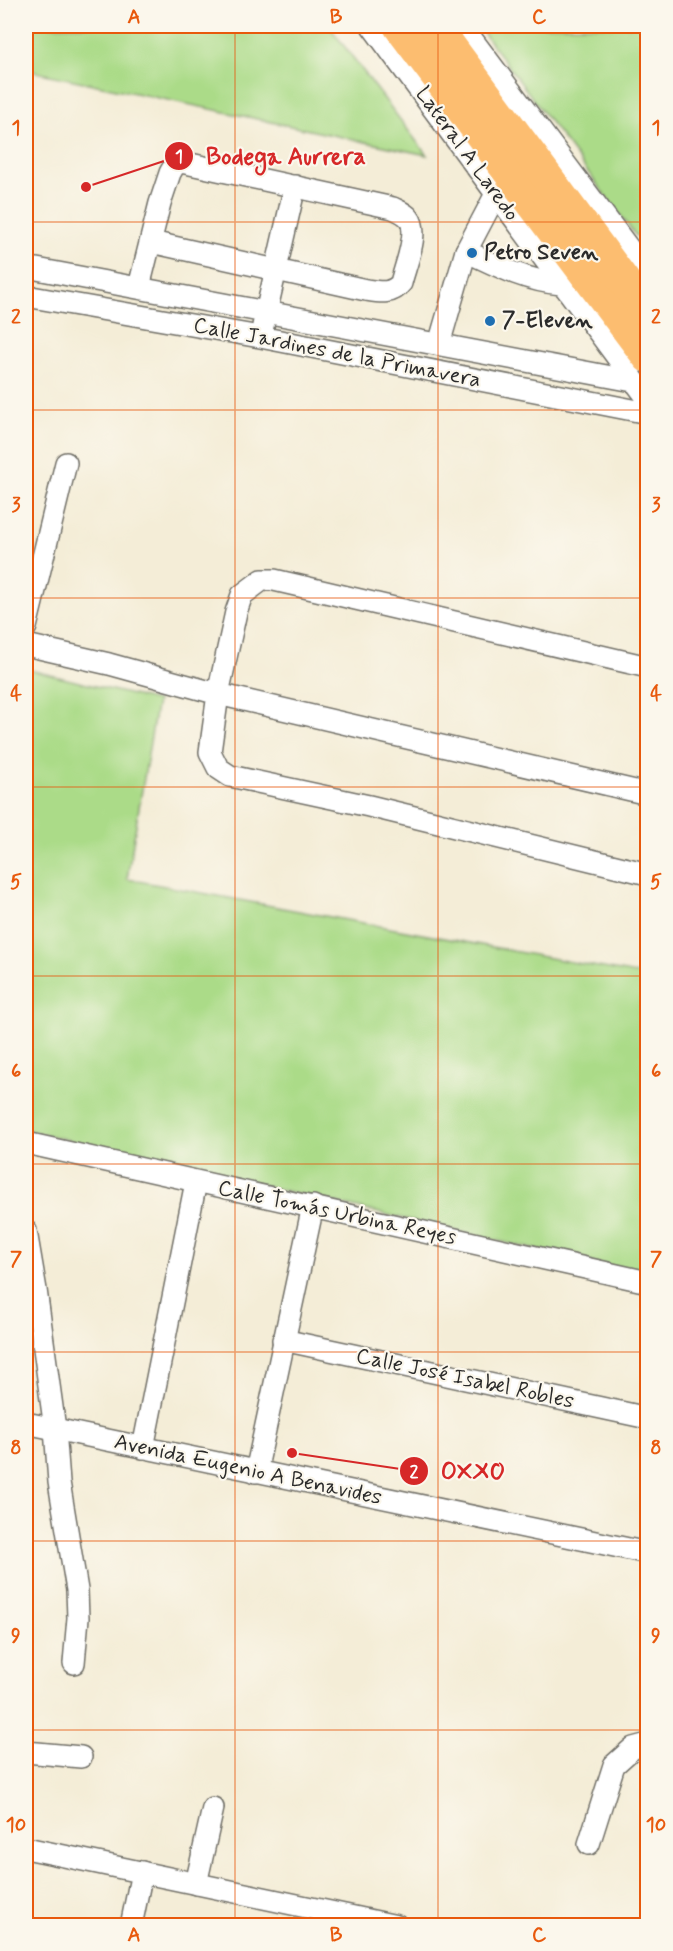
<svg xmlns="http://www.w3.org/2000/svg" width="673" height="1951" font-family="Mynerve,sans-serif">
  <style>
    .green { fill: #abdb88; stroke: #6b835a; stroke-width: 1.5 }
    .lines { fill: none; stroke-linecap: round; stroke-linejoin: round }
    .minor-casing { stroke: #716f67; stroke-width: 24 }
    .highway-casing { stroke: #716f67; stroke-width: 34 }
    .minor { stroke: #fff; stroke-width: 21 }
    .highway { stroke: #fcbd6f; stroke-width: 32 }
    .grid { fill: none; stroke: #e8590c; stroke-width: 1.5; stroke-opacity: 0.55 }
    .poi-dot { fill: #1f6fb2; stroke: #fbf7ec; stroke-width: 2 }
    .labels { text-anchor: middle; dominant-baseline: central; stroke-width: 4.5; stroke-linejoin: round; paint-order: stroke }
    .street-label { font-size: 22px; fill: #2b2b2b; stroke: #fbf7ec }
    .poi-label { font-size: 22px; font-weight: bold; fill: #2b2b2b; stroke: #fbf7ec; text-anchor: start }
    .leader { fill: none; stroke: #d62828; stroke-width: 2 }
    .callout-dot { fill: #d62828; stroke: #fbf7ec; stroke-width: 2 }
    .mark-label { font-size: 18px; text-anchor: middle; font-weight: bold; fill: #fff }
    .callout-label { font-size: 24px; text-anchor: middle; font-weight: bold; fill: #d62828; stroke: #fbf7ec; stroke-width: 4.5; stroke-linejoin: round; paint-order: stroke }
    .neatline { fill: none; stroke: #e8590c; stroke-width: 2 }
    .grid-label { font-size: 20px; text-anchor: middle; font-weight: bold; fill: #e8590c }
  </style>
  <rect width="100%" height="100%" fill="#fbf7ec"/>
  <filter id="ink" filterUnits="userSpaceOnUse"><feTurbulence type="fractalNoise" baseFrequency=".0167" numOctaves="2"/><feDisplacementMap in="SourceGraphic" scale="12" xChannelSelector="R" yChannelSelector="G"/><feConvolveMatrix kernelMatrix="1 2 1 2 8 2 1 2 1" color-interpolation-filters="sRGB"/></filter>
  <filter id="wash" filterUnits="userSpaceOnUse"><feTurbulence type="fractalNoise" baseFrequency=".008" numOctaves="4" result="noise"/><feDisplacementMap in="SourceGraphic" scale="24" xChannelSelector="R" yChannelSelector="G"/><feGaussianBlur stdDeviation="1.35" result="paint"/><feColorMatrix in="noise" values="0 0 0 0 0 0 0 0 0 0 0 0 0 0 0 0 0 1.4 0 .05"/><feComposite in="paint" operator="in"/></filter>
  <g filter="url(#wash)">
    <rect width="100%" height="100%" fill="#f4edd7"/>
    <g class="green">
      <path d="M26 26H329L427 155 26 70Z"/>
      <path d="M478 26H647V238L636 236Z"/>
      <path d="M26 669 157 701 127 879 647 976V1276L26 1130Z"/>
    </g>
  </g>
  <g filter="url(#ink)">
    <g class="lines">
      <g class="minor-casing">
        <g id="minor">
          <path d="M372 26 648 399"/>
          <path d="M462 26 648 274"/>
          <path d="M496 194 466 251C497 266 526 281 561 284"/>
          <path d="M26 267 633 381"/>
          <path d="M139 287 160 203 170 173 174 166 181 162 393 208C399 211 405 213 409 218 420 232 405 266 401 283 392 295 379 292 366 290L151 242"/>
          <path d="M26 296 260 337 648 413"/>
          <path d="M263 326 295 186"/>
          <path d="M439 344 466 251"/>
          <path d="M26 627 66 463"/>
          <path d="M26 645 109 664 218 694 210 752 218 768 230 776 369 806 648 874"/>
          <path d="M648 667 274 580H262L242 595 236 612 218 694 648 794"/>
          <path d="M26 1143 648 1282"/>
          <path d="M26 1231 36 1290 55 1429 59 1482 77 1590 78 1618 74 1663"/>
          <path d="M283 1340 648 1418"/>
          <path d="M26 1423 648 1553"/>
          <path d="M143 1448 196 1182"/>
          <path d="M256 1472 313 1206"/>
          <path d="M26 1752 81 1757"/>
          <path d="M589 1844 614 1765 633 1748 648 1744"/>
          <path d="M26 1848 397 1926"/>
          <path d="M196 1884 213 1808"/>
          <path d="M131 1926 142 1872"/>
        </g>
      </g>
      <g class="highway-casing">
        <g id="highway">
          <path d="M399 26 648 357"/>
          <path d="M435 26 648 313"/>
        </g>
      </g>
      <use href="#minor" class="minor"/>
      <use href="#highway" class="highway"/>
    </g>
  </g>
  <path class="grid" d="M235 26V1926M438 26V1926M26 222H648M26 410H648M26 598H648M26 787H648M26 976H648M26 1164H648M26 1352H648M26 1541H648M26 1730H648"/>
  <g class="poi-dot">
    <circle cx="472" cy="253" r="6"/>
    <circle cx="490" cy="321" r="6"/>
  </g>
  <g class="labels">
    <g class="street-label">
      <text transform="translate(467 154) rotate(54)">Lateral A Laredo</text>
      <text transform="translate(337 353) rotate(11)">Calle Jardines de la Primavera</text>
      <text transform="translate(337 1213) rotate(12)">Calle Tomás Urbina Reyes</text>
      <text transform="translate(465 1379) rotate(12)">Calle José Isabel Robles</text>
      <text transform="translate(248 1470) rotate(12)">Avenida Eugenio A Benavides</text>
    </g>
    <g class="poi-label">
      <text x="484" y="253">Petro Seven</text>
      <text x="502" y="321">7-Eleven</text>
    </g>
  </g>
  <path class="leader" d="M86 187L179 156M292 1453L414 1471"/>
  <g class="callout-dot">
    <circle cx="86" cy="187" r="6"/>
    <circle cx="292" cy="1453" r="6"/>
    <circle cx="179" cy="156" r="15"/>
    <circle cx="414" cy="1471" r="15"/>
  </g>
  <g class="mark-label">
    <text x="179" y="162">1</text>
    <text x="414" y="1477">2</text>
  </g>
  <g class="callout-label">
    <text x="286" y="164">Bodega Aurrera</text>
    <text x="473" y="1479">OXXO</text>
  </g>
  <rect width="673" height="1951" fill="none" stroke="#fbf7ec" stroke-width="66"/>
  <rect x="33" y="33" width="607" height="1885" class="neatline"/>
  <g class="grid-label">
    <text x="134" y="23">A</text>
    <text x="336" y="23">B</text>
    <text x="539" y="23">C</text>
    <text x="16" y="134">1</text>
    <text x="656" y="134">1</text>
    <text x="16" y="323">2</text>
    <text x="656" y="323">2</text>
    <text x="16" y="511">3</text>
    <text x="656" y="511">3</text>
    <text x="16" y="700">4</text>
    <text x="656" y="700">4</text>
    <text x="16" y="888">5</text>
    <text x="656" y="888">5</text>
    <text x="16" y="1077">6</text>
    <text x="656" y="1077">6</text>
    <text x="16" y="1265">7</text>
    <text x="656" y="1265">7</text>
    <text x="16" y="1454">8</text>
    <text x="656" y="1454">8</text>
    <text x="16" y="1642">9</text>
    <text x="656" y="1642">9</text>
    <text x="16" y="1831">10</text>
    <text x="656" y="1831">10</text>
    <text x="134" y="1941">A</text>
    <text x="336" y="1941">B</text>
    <text x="539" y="1941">C</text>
  </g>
</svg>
